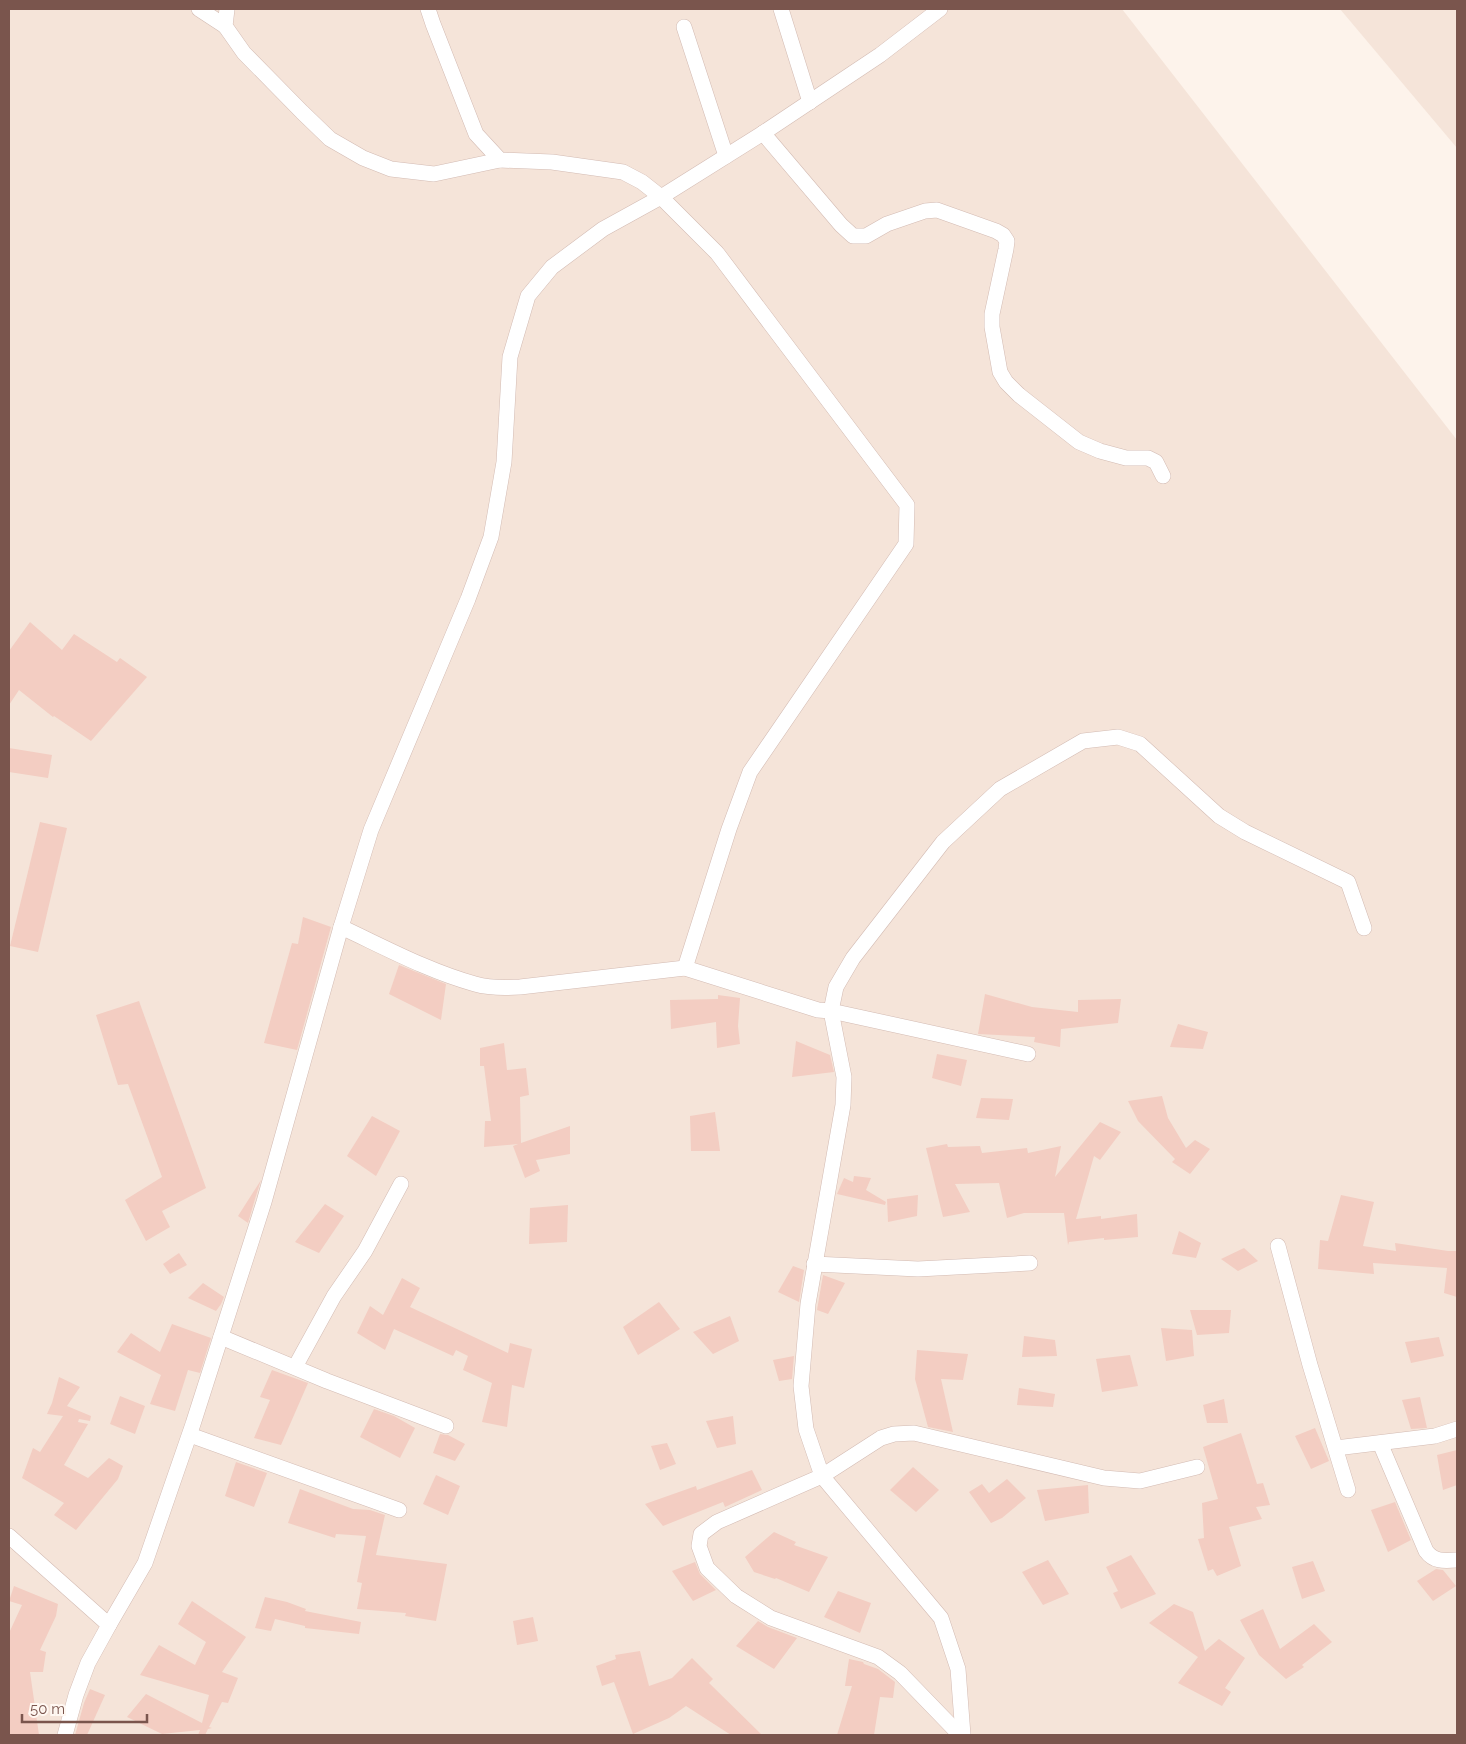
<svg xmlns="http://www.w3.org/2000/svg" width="1466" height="1744" font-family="Raleway,sans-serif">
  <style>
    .residential { fill: #f5e4d9 }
    .building { fill: #f3cdc2 }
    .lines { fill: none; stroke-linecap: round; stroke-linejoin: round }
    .street-casing { stroke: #d3bbb3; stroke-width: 16 }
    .street { stroke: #fff; stroke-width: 15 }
  </style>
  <rect width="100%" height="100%" fill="#fdf3eb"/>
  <g class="residential">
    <path d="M9 9H1122L1457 440V1735H9Z"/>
    <path d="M1340 9H1457V148Z"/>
  </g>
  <g class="building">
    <path d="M30 622 62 650 74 634 117 662 120 658 147 677 91 741 54 716 53 717 19 690 9 705V651Z"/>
    <path d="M9 748 52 755 48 778 9 772Z"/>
    <path d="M40 822 67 828 38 952 10 946Z"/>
    <path d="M303 917 331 927 297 1050 264 1043 292 943 298 944Z"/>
    <path d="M399 965 446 984 441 1020 389 994Z"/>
    <path d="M985 994 1032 1007 1078 1012V1000L1121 999 1118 1023 1061 1029 1060 1047 1034 1042 1035 1037 978 1034Z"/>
    <path d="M718 995 740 998 738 1026 740 1044 717 1048 716 1022 671 1029 670 1000 718 999Z"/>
    <path d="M139 1001 206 1188 162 1211 170 1227 146 1241 125 1200 162 1177 128 1084 118 1085 96 1015Z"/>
    <path d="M1178 1024 1208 1032 1203 1049 1170 1047Z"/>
    <path d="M796 1041 830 1055 834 1072 792 1077Z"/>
    <path d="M504 1043 507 1070 526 1068 529 1095 520 1097 521 1143 570 1126V1154L536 1160 540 1171 525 1178 513 1146 518 1144 484 1147 485 1121H491L484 1066H480V1048Z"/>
    <path d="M937 1054 967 1060 961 1086 932 1078Z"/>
    <path d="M1162 1096 1168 1118 1186 1148 1195 1140 1210 1149 1190 1174 1172 1162 1175 1159 1138 1121 1128 1101Z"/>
    <path d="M981 1098 1013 1099 1009 1120 976 1118Z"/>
    <path d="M715 1112 720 1151H691L690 1116Z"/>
    <path d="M372 1116 400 1131 376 1176 347 1156Z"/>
    <path d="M1100 1122 1121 1132 1100 1160 1094 1156 1076 1219 1101 1216V1219L1137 1214 1138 1237 1104 1240V1238L1069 1242 1068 1245 1064 1213H1024L1007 1218 999 1183 955 1184 970 1212 943 1217 926 1148 947 1144 948 1147 980 1146 982 1153 1027 1148 1028 1153 1061 1146 1055 1177Z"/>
    <path d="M854 1176 871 1178 866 1190 886 1202 885 1205 837 1194 844 1178 853 1182Z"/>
    <path d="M261 1180 255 1199 248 1223 238 1216Z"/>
    <path d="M918 1195 917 1216 888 1222 887 1199Z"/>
    <path d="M1341 1195 1374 1202 1363 1246 1396 1251 1395 1243 1448 1251H1457V1297L1444 1293 1447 1268 1373 1263 1374 1274 1318 1269 1320 1240 1328 1241Z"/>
    <path d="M325 1204 344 1216 319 1253 295 1242Z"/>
    <path d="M568 1205 567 1242 529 1244 530 1208Z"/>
    <path d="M1179 1231 1201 1243 1196 1258 1172 1254Z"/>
    <path d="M1244 1248 1258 1261 1238 1271 1221 1259Z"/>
    <path d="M179 1253 187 1265 170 1274 163 1264Z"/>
    <path d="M793 1266 804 1270 799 1302 778 1292Z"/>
    <path d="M823 1275 845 1283 828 1314 817 1310Z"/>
    <path d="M402 1278 420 1288 410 1307 508 1353 510 1343 532 1349 524 1388 512 1385 507 1427 482 1422 492 1383 463 1370 468 1356 456 1350 453 1356 394 1329 385 1350 357 1333 370 1306 383 1315Z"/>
    <path d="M203 1283 224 1297 221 1304 216 1311 188 1298Z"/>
    <path d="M659 1302 680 1329 638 1355 623 1327Z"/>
    <path d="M1190 1310H1231L1229 1333 1197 1335Z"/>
    <path d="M730 1316 739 1341 713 1354 693 1332Z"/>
    <path d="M172 1324 211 1338 200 1373 188 1370 175 1411 150 1404 161 1375 117 1352 131 1333 160 1352Z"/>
    <path d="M1161 1328 1192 1330 1194 1356 1166 1361Z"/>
    <path d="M1024 1336 1055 1340 1057 1356 1022 1357Z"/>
    <path d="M1439 1337 1444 1356 1411 1363 1405 1342Z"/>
    <path d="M917 1350 968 1354 963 1380 941 1379 953 1432 928 1427 915 1379Z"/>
    <path d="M1130 1355 1138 1386 1102 1392 1096 1359Z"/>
    <path d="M794 1356 792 1379 779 1381 773 1360Z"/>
    <path d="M272 1370 308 1383 281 1445 254 1438 270 1400 260 1397Z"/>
    <path d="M59 1377 80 1387 67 1406 91 1416 90 1421 79 1419 78 1422 88 1424 64 1465 88 1478 109 1458 123 1466 118 1479 76 1530 54 1515 64 1503 22 1478 33 1448 40 1452 63 1416 47 1414 52 1403Z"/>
    <path d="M1019 1388 1055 1394 1053 1407 1017 1405Z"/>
    <path d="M120 1396 145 1406 135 1434 110 1424Z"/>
    <path d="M1420 1397 1427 1428 1411 1429 1402 1400Z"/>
    <path d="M1224 1399 1228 1423H1207L1203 1405Z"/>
    <path d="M374 1409 394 1416 415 1428 400 1458 360 1437Z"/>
    <path d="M733 1416 736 1444 717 1448 706 1421Z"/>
    <path d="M1315 1428 1329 1461 1311 1469 1295 1436Z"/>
    <path d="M1241 1433 1257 1484 1263 1483 1270 1505 1256 1507 1262 1519 1229 1527 1241 1566 1217 1576 1213 1569 1208 1571 1198 1539 1204 1538 1202 1503 1218 1499 1203 1447Z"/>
    <path d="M440 1434 448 1435 465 1444 455 1461 433 1453Z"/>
    <path d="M667 1443 676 1464 660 1470 651 1446Z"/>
    <path d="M1457 1450V1485L1443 1490 1437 1455Z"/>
    <path d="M236 1462 267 1473 254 1507 225 1496Z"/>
    <path d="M913 1467 939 1490 916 1512 890 1490Z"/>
    <path d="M752 1470 762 1490 725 1507 723 1502 663 1526 645 1504 696 1486 697 1490Z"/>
    <path d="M436 1475 460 1486 448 1515 423 1504Z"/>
    <path d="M1007 1479 1026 1498 1002 1518 991 1523 969 1492 982 1484 989 1493Z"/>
    <path d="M1088 1485 1089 1513 1045 1521 1037 1490Z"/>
    <path d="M300 1489 353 1509 370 1510 385 1515 376 1555 447 1564 436 1621 405 1616 406 1613 357 1609 362 1583 357 1582 366 1536 336 1534 335 1538 288 1523Z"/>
    <path d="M1395 1502 1411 1540 1388 1552 1371 1510Z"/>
    <path d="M774 1532 796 1542 794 1545 828 1557 809 1592 776 1578 775 1579 754 1572 745 1557Z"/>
    <path d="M1131 1555 1156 1594 1121 1609 1113 1593 1118 1591 1106 1567Z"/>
    <path d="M1048 1560 1069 1594 1043 1605 1022 1572Z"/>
    <path d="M1313 1561 1325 1591 1302 1599 1292 1567Z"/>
    <path d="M695 1562 700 1574 716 1590 693 1601 672 1571Z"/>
    <path d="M1436 1569 1443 1570 1456 1586 1433 1601 1417 1581Z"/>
    <path d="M14 1586 58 1604 56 1616 40 1650 46 1652 43 1672H30L39 1735H9V1633L22 1605 9 1601Z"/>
    <path d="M838 1591 871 1603 860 1633 824 1617Z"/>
    <path d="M265 1597 287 1602 306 1609 305 1611 361 1622 359 1634 305 1628V1626L275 1619 271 1631 255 1628Z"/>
    <path d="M192 1601 246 1637 222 1672 238 1678 228 1703 222 1702 209 1727 212 1728 208 1729 205 1735H198L200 1730 162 1734 127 1717 146 1694 202 1723 209 1695 140 1675 159 1645 195 1665 206 1642 178 1624Z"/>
    <path d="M1174 1604 1193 1612 1205 1651 1219 1639 1245 1658 1225 1688 1231 1692 1222 1706 1178 1683 1198 1657 1149 1623Z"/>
    <path d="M1263 1609 1280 1649 1314 1624 1332 1642 1302 1665 1304 1667 1286 1679 1259 1655 1240 1620Z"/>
    <path d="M533 1617 538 1641 517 1645 513 1621Z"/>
    <path d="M758 1621 768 1627 797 1638 774 1669 736 1646Z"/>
    <path d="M640 1651 649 1686 672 1678 692 1658 713 1679 709 1683 762 1735H731L686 1706 669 1718 633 1734 614 1682 602 1686 596 1666 616 1659 615 1655Z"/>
    <path d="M849 1659 863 1662 864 1664 878 1669 895 1682 893 1698 880 1697 874 1735H837L852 1686H845Z"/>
    <path d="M90 1689 105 1695 87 1735H75L84 1703Z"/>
  </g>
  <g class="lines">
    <g class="street-casing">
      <g id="street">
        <path d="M199 9 225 26"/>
        <path d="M227 9 225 26 244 53 302 112 330 139 363 158 391 169 434 174 500 160"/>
        <path d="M428 9 433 24 476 134 500 160 552 162 623 172 642 182 661 197 717 253 907 505 906 544 750 772 729 829 685 968"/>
        <path d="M781 9 810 102"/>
        <path d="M684 27 726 156"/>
        <path d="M763 133 841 225 853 236H866L887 224 925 211 937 210 996 231 1003 235 1007 241 1006 249 992 314V327L1000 372 1006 382 1019 395 1079 442 1100 451 1126 458H1148L1156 462 1163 476"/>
        <path d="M341 927C384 947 428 971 475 984 489 988 505 988 520 987L685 968 818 1010 831 1011 1028 1054"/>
        <path d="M1278 1246 1310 1365 1348 1490"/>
        <path d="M814 1264 918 1269 1030 1263"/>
        <path d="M221 1337 327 1381 446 1426"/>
        <path d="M295 1367 334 1296 365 1251 401 1184"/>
        <path d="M190 1435 399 1510"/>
        <path d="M1380 1443 1426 1551C1434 1562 1444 1561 1457 1560"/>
        <path d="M1336 1448 1435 1436 1457 1429"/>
        <path d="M9 1536 109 1625 88 1663 76 1695 65 1735"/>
        <path d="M109 1625 145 1563 193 1424 264 1202 341 927 371 830 468 599 491 537 504 462 510 357 528 296 552 267 603 229 661 197 763 133 880 55 940 9"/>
        <path d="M960 1735 900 1673 878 1657 771 1618 736 1596 707 1568 699 1546 701 1534 717 1522 822 1476 881 1438 894 1434 914 1433 1104 1478 1140 1481 1197 1467"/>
        <path d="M963 1735 958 1669 941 1618 822 1476 806 1429 801 1386 808 1304 843 1105 844 1077 831 1011 836 987 853 958 943 842 1000 789 1083 741 1118 737 1140 744 1219 816 1245 832 1348 882 1364 928"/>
      </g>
    </g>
    <use href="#street" class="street"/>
  </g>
  <rect width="1466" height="1744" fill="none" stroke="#7a554d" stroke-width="20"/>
  <path d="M22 1714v8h125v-8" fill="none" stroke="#7a554d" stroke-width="2.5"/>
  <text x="30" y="1714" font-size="15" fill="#7a554d" stroke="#fff8f2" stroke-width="4" paint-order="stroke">50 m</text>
</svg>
